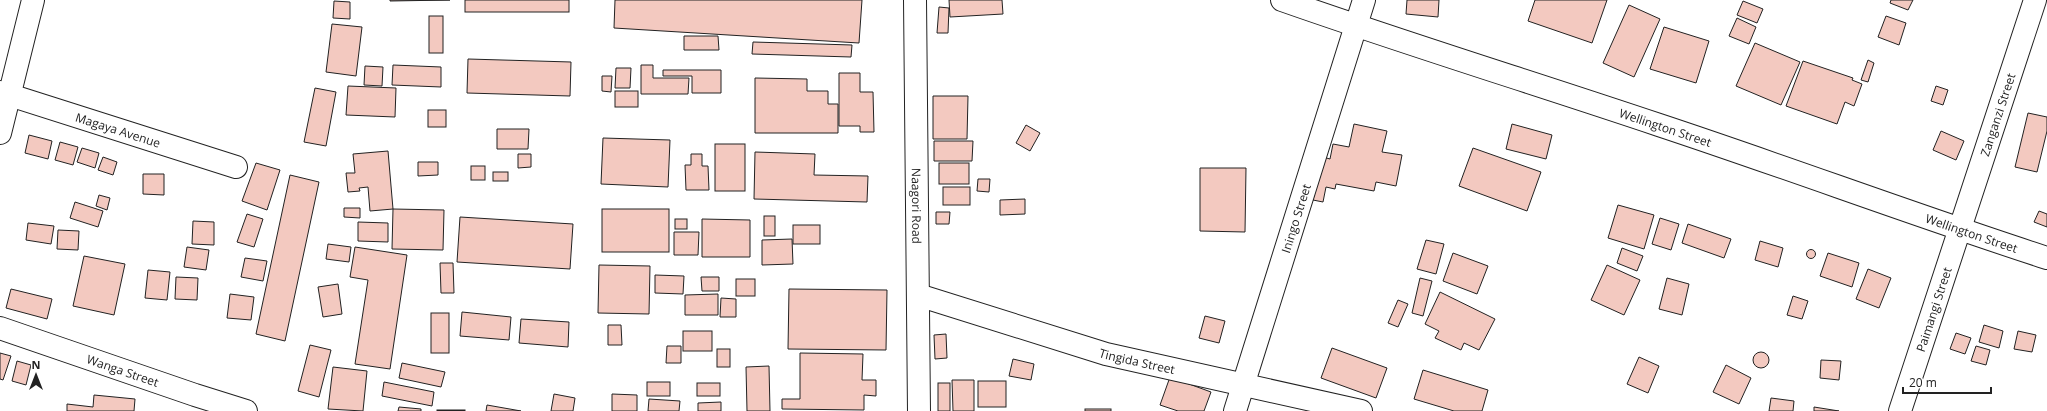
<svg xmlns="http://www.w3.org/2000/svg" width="2047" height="411" font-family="'Open Sans',sans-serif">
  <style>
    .building { fill: #f3c9c0; stroke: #222 }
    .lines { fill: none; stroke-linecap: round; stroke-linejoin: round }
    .street-casing { stroke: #222; stroke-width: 24 }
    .secondary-casing { stroke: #222; stroke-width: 24 }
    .primary-casing { stroke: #222; stroke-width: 24 }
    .street { stroke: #fff; stroke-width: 22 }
    .secondary { stroke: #fff; stroke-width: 22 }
    .primary { stroke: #fff; stroke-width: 22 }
    .labels { text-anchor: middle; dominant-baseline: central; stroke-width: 3; stroke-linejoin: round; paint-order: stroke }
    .street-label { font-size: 12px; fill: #222; stroke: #fff }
  </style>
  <rect width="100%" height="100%" fill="#fff"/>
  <g class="building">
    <path d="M390 0H450L390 1Z"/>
    <rect x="465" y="0" width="104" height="12"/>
    <path d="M615 0H862L859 43 614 28Z"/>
    <path d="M949 0H1002L1003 14 950 17Z"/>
    <path d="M1407 0H1439L1438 17 1406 14Z"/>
    <path d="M1535 0H1607L1592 43 1528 21Z"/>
    <path d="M1891 0H1913L1908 10 1890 3Z"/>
    <path d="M334 1 350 2V19L333 18Z"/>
    <path d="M1743 1 1763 9 1757 23 1737 15Z"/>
    <path d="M1629 5 1660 19 1634 77 1603 63Z"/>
    <path d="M939 7 949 8 948 33H937Z"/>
    <rect x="429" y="16" width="14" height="37"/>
    <path d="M1886 16 1906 23 1899 45 1878 37Z"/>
    <path d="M1737 18 1756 27 1749 44 1729 36Z"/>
    <path d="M332 24 362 27 356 76 326 72Z"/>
    <path d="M1664 27 1709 41 1696 83 1650 69Z"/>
    <path d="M684 36H718L719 50H684Z"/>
    <path d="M753 42 852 45 851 57 752 54Z"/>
    <path d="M1755 43 1800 62 1781 105 1736 86Z"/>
    <path d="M468 59 571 62 570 96 467 93Z"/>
    <path d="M1868 60 1874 63 1868 82 1861 80Z"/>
    <path d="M1803 61 1853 78 1852 80 1862 84 1854 106 1845 102 1837 124 1786 106Z"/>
    <path d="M393 65 441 67V87L392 85Z"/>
    <path d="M641 65H653V78H689L688 94H641Z"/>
    <path d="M365 66 383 67 382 86 364 85Z"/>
    <path d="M616 68H631L630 88H615Z"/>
    <path d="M663 70H721V93H692V76H663Z"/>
    <path d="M839 73H860V92H873L874 132H860V126H839Z"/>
    <path d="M602 76H612L611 92 602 91Z"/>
    <path d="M755 78 807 79V91H828V104H838V133H755Z"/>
    <path d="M348 86 396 88 395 117 346 115Z"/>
    <path d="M1936 86 1948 90 1943 105 1931 101Z"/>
    <path d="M315 88 336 92 326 146 304 142Z"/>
    <rect x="615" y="91" width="23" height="16"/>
    <path d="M933 96H968L967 139H933Z"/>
    <rect x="428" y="110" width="18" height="17"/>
    <path d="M2028 113 2047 117V131L2037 172 2015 167Z"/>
    <path d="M1354 124 1387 131 1382 152 1402 155 1396 186 1376 182 1374 191 1336 184 1335 189 1326 187 1323 202 1313 200 1323 157 1330 159 1333 144 1349 147Z"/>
    <path d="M1512 124 1552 135 1546 159 1506 149Z"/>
    <path d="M1026 125 1040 133 1030 151 1016 143Z"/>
    <path d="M497 129H529L528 149H497Z"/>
    <path d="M1941 131 1964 141 1956 160 1933 150Z"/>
    <path d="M29 135 52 141 48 159 25 153Z"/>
    <path d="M603 138 670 140 668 187 601 184Z"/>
    <path d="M934 141H973L972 161H934Z"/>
    <path d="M60 142 78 147 73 165 55 160Z"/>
    <rect x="715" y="144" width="30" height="47"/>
    <path d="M82 148 99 153 95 168 77 162Z"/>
    <path d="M1473 148 1541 172 1527 211 1459 186Z"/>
    <path d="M388 151 393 209 370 211 368 187 359 188 360 191 348 192 346 173H355L353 154Z"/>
    <path d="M755 152 815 154 814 175 868 176 867 202 754 199Z"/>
    <path d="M518 154H531V167L518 168Z"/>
    <path d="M691 154H702V166H708L709 190H686L685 165H691Z"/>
    <path d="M103 157 117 162 113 175 98 170Z"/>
    <path d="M418 162H438V175L418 176Z"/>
    <path d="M256 163 280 170 267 210 242 201Z"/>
    <rect x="939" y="163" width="30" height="21"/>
    <rect x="471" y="166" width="14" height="14"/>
    <path d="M1200 168H1246L1245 232 1200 231Z"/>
    <rect x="493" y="172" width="15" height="9"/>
    <path d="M143 174H164V195L143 194Z"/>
    <path d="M290 175 319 182 285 341 256 334Z"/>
    <path d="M978 179H990L989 192 977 191Z"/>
    <rect x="943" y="187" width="27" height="18"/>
    <path d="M99 195 110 198 107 210 96 206Z"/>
    <path d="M1025 199V214L1000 215V200Z"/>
    <path d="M75 202 103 211 98 227 70 218Z"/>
    <path d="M1618 205 1654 215 1644 249 1608 238Z"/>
    <path d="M344 208H360V218L344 217Z"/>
    <path d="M393 209 444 210 443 250 392 249Z"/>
    <rect x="602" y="209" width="67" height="43"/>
    <path d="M2039 211 2047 214V227L2034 222Z"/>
    <path d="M936 212H950L949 224H936Z"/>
    <path d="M247 214 263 219 254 247 237 242Z"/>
    <rect x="764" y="216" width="11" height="20"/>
    <path d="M460 217 573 224 570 269 457 262Z"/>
    <path d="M1660 218 1679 224 1671 250 1652 244Z"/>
    <rect x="675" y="219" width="12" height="10"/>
    <path d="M702 219 750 220V257H702Z"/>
    <path d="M193 221 214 222V245L192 244Z"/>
    <path d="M358 222 388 223V242L358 241Z"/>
    <path d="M28 223 54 226 51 244 26 240Z"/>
    <path d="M1688 224 1731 239 1724 258 1682 243Z"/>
    <rect x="793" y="225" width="27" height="19"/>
    <path d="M58 230 79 231 78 250 57 249Z"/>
    <path d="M674 232H699L698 255H674Z"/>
    <path d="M792 239 793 264 762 265V240Z"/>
    <path d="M1426 240 1444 244 1436 274 1417 269Z"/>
    <path d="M1760 241 1783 248 1778 267 1755 260Z"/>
    <path d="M328 244 351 247 349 262 326 259Z"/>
    <path d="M187 247 209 250 206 270 184 267Z"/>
    <path d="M355 247 407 255 390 369 355 364 368 280 350 277Z"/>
    <path d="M1622 248 1643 256 1637 271 1617 263Z"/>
    <circle cx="1811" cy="254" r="4.5"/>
    <path d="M1453 253 1488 266 1477 294 1443 281Z"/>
    <path d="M1828 253 1859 263 1852 287 1820 276Z"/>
    <path d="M84 256 125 264 114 315 73 306Z"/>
    <path d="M245 258 267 261 263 281 241 277Z"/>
    <path d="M440 263H453L454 293H441Z"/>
    <path d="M599 265 650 266 649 314 598 313Z"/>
    <path d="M1607 265 1640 280 1624 315 1591 300Z"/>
    <path d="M1868 269 1891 278 1879 308 1856 299Z"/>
    <path d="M148 270 170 272 167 300 145 298Z"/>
    <path d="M655 275 684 276 683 294 655 293Z"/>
    <path d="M176 277 198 278 197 300 175 299Z"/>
    <path d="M701 277H719V291H702Z"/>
    <path d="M1420 278 1432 281 1423 316 1412 313Z"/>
    <path d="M1667 278 1689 284 1682 315 1659 309Z"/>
    <rect x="736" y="279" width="19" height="17"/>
    <path d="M338 284 342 314 323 317 318 287Z"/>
    <path d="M11 289 52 299 47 319 6 308Z"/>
    <path d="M789 289 887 290 886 350 788 349Z"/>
    <path d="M1440 292 1495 319 1479 350 1464 343 1461 350 1435 338 1439 331 1425 324Z"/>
    <path d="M230 294 254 297 251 320 227 318Z"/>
    <path d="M718 294V315H685V295Z"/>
    <path d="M1793 296 1808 301 1802 319 1787 315Z"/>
    <path d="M721 298 736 299V317H720Z"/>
    <path d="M1398 300 1408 304 1398 327 1388 323Z"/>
    <path d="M462 312 511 317 509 340 460 336Z"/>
    <rect x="431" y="313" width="18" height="40"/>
    <path d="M1205 316 1225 321 1219 343 1199 338Z"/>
    <path d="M521 319 569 322 568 347 519 343Z"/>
    <path d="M608 325H621L622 345H608Z"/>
    <path d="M1984 325 2003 331 1999 348 1979 342Z"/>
    <rect x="683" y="331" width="29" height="20"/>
    <path d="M2018 331 2036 335 2032 352 2014 349Z"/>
    <path d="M1956 333 1971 338 1965 354 1950 349Z"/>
    <path d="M946 334 947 358 935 359 934 335Z"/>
    <path d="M310 345 331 350 319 397 298 391Z"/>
    <path d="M667 346H681V363H666Z"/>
    <path d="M1976 346 1990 350 1986 365 1971 361Z"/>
    <path d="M1332 348 1387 368 1376 398 1321 378Z"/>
    <rect x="717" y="349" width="13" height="18"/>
    <circle cx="1761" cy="360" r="8"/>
    <path d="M0 353 11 356 3 380 0 379Z"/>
    <path d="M800 353 863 354 862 380H876V396L864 395V410L782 409V399H800Z"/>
    <path d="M1639 357 1659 366 1648 393 1627 384Z"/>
    <path d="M1013 359 1034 364 1031 380 1009 376Z"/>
    <path d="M1821 360 1841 361 1839 380 1820 378Z"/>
    <path d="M17 361 31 365 26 385 12 381Z"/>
    <path d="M402 363 445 372 441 387 399 378Z"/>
    <path d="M1726 365 1751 378 1739 404 1713 392Z"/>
    <path d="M769 366 770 411H747L746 367Z"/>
    <path d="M333 367 367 371 363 411 328 409Z"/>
    <path d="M1423 370 1488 390 1482 411H1454L1414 399Z"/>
    <path d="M1170 377 1211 392 1204 411H1178L1160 405Z"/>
    <path d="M952 380H974V411H953Z"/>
    <rect x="978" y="381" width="28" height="26"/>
    <path d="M384 382 434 392 432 406 382 396Z"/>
    <rect x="647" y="382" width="23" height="14"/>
    <rect x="697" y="383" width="23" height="13"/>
    <rect x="938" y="383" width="12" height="28"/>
    <path d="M554 394 575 398 573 411H551Z"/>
    <path d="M612 394 637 395V411H612Z"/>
    <path d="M94 395 135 399 134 411H67V404L93 407Z"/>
    <path d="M1771 398 1794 401 1793 411H1769Z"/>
    <path d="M649 399 680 401 679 411H648Z"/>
    <path d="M721 402V411H698V403Z"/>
    <path d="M487 405 521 411H486Z"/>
    <path d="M399 407 421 409V411H398Z"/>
    <path d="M1814 407 1839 411H1814Z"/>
    <rect x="1085" y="409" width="26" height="2"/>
    <rect x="437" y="410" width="28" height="1"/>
  </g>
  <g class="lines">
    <g class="street-casing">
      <g id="street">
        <path id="s1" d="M0 92 236 167"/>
        <path d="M0 133 33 0"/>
        <path id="s2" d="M918 295 1106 354 1361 411"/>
        <path id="s3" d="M0 328 195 395 246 411"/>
        <path id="s4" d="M1235 411 1364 0"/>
        <path id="s5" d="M1900 411 2035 0"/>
      </g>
    </g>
    <g class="secondary-casing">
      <g id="secondary">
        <path id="s6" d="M915 0 919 411"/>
      </g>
    </g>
    <g class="primary-casing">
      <g id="primary">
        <path id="s7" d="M1282 0C1407 44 1534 83 1659 125 1789 168 1917 216 2047 258"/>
      </g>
    </g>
    <use href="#street" class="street"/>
    <use href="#secondary" class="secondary"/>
    <use href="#primary" class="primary"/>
  </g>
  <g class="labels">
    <g class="street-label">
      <text stroke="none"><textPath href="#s5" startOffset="312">Zanganzi Street</textPath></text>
      <text stroke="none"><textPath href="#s7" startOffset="404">Wellington Street</textPath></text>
      <text stroke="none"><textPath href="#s1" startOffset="124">Magaya Avenue</textPath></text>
      <text stroke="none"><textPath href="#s6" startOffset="206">Naagori Road</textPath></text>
      <text stroke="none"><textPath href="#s4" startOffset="202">Iningo Street</textPath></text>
      <text stroke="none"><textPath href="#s7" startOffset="728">Wellington Street</textPath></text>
      <text stroke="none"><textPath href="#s5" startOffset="107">Paimangi Street</textPath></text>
      <text stroke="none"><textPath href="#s2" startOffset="229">Tingida Street</textPath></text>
      <text stroke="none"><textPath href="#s3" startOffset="130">Wanga Street</textPath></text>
    </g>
  </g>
  <g transform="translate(36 375)" stroke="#ffffff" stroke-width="3" paint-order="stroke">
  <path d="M0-3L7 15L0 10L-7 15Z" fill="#222222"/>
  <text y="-6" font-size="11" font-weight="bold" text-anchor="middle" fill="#222222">N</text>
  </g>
  <path d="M1903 387v6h88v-6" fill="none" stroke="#222222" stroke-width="2"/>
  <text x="1909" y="387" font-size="12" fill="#222222" stroke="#ffffff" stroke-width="3" paint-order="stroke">20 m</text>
</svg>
